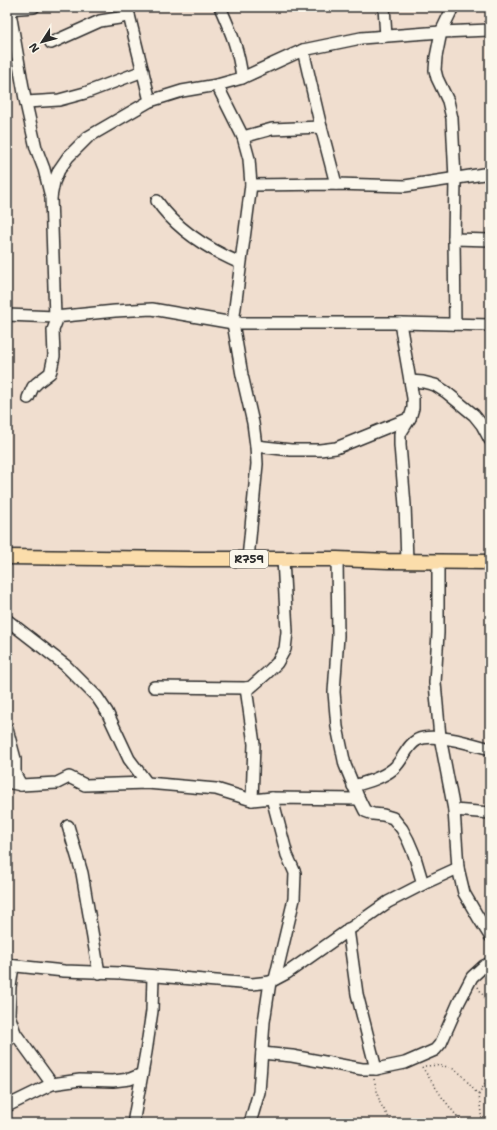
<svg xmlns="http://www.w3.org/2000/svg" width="497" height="1130" font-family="'Shantell Sans',sans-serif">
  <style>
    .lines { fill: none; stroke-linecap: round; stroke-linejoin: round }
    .minor-casing { stroke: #2b2b2b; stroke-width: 14 }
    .major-casing { stroke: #2b2b2b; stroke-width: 17 }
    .path { stroke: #2b2b2b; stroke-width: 1.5; stroke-dasharray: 1 3; stroke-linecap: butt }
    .minor { stroke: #fbf7ec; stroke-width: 11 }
    .major { stroke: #fbddab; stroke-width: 14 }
    .labels { text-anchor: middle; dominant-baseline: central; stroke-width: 3; stroke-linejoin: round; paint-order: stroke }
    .shield { fill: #fbf7ec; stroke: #696865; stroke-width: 1 }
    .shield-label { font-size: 11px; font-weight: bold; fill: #2b2b2b }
  </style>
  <rect width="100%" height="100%" fill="#f0decf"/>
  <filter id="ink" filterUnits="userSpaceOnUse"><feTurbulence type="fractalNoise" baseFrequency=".025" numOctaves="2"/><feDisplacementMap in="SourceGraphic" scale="8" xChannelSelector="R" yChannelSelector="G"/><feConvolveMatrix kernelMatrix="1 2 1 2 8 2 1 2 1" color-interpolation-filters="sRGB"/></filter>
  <g filter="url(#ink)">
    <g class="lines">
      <g class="minor-casing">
        <g id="minor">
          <path d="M9 7 25 99 36 148 44 169 51 197 55 317"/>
          <path d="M127 7 150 101"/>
          <path d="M220 7C231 32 239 50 242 78"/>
          <path d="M384 7 386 36"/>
          <path d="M453 7 441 32 436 57 435 70 437 78 448 101 452 118 455 179 454 239 455 324"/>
          <path d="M7 9 34 7"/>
          <path d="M51 43 100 21 119 18 129 15"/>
          <path d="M303 50 321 127 336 184"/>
          <path d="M217 85 243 137 249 159 251 185 233 323 242 375 253 423 256 446 257 464 248 559"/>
          <path d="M26 102 59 100 85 93 143 71"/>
          <path d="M243 137 272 129 321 127"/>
          <path d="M251 185 336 184 405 186 490 173"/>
          <path d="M51 197 54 182 59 170 68 157 88 137 150 101 182 91 217 85 242 78 303 50 361 38 441 32 490 30"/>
          <path d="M157 201C177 230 208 249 240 263"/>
          <path d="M454 239 490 240"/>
          <path d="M7 315 55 317 115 311 152 309 233 323H400L490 325"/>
          <path d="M400 323 413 398V408L410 418 400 434V445L405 505 407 561"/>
          <path d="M410 381 423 382 435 385 446 392 474 415 482 425 490 440"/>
          <path d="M28 398 33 387 37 383 50 373 51 370 54 356 53 330 58 317"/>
          <path d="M256 446 291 450H320L336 448 410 418"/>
          <path d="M337 559 338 636 334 692 337 727 345 765 359 799 365 811 373 814 383 815 393 818 402 829 408 840 414 854 423 884"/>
          <path d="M438 561V633L435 683 440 737 454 810 458 868 464 893 478 917 490 936"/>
          <path d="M7 620 65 665 97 697 107 712 129 759 147 783"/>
          <path d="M154 687 246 688 251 687 267 673 277 663 285 649 287 632 283 559"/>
          <path d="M246 688 254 744 252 800"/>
          <path d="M7 729 15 759V774L21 785"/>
          <path d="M7 782 21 785 57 783 69 777 85 785 147 783 216 789 252 800 272 798 359 799"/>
          <path d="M353 786C367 782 382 778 393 769 403 761 406 746 417 740 434 732 472 744 490 749"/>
          <path d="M272 798 287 855 295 873 294 899 275 979"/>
          <path d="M454 810 490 813"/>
          <path d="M68 826 82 873 99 973"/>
          <path d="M348 929 357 994 376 1069"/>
          <path d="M7 965 64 971 121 973 252 984 270 982 287 973 388 902 423 884 458 868"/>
          <path d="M13 966 10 987 9 1015 15 1033 52 1084"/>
          <path d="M7 1041 15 1033"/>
          <path d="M262 1053 292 1056 362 1069H376L405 1063 435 1050 441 1043 459 1002 472 977 484 966 490 963"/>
          <path d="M7 1106 52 1084 80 1080 113 1081 130 1079 142 1074"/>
          <path d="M134 1123V1118L146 1052 152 1011 153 976"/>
          <path d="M250 1123 259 1092 264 1022 270 982"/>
        </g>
      </g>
      <g class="major-casing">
        <path id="major" d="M7 557 189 559H337L388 561 490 562"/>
      </g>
      <g class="path">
        <path d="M478 987 490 1007"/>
        <path d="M425 1066C430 1066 435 1065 441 1066 462 1067 465 1082 479 1095"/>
        <path d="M422 1067 442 1097 462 1123"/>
        <path d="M374 1079 380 1103 392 1123"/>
        <path d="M482 1123 479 1095 490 1072"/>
      </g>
      <use href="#minor" class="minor"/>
      <use href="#major" class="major"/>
    </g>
  </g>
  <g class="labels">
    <rect class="shield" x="230" y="550" width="38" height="18" rx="3"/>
    <g class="shield-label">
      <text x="249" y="559">R759</text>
    </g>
  </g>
  <rect width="497" height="1130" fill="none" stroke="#fbf7ec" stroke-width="24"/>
  <rect x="12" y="12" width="473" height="1106" fill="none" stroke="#2b2b2b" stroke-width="1.5" filter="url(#ink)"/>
  <g transform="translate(42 42) rotate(234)" stroke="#fbf7ec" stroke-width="3" paint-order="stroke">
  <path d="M0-3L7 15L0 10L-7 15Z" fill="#2b2b2b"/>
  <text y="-6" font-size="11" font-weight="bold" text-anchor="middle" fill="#2b2b2b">N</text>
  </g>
</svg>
